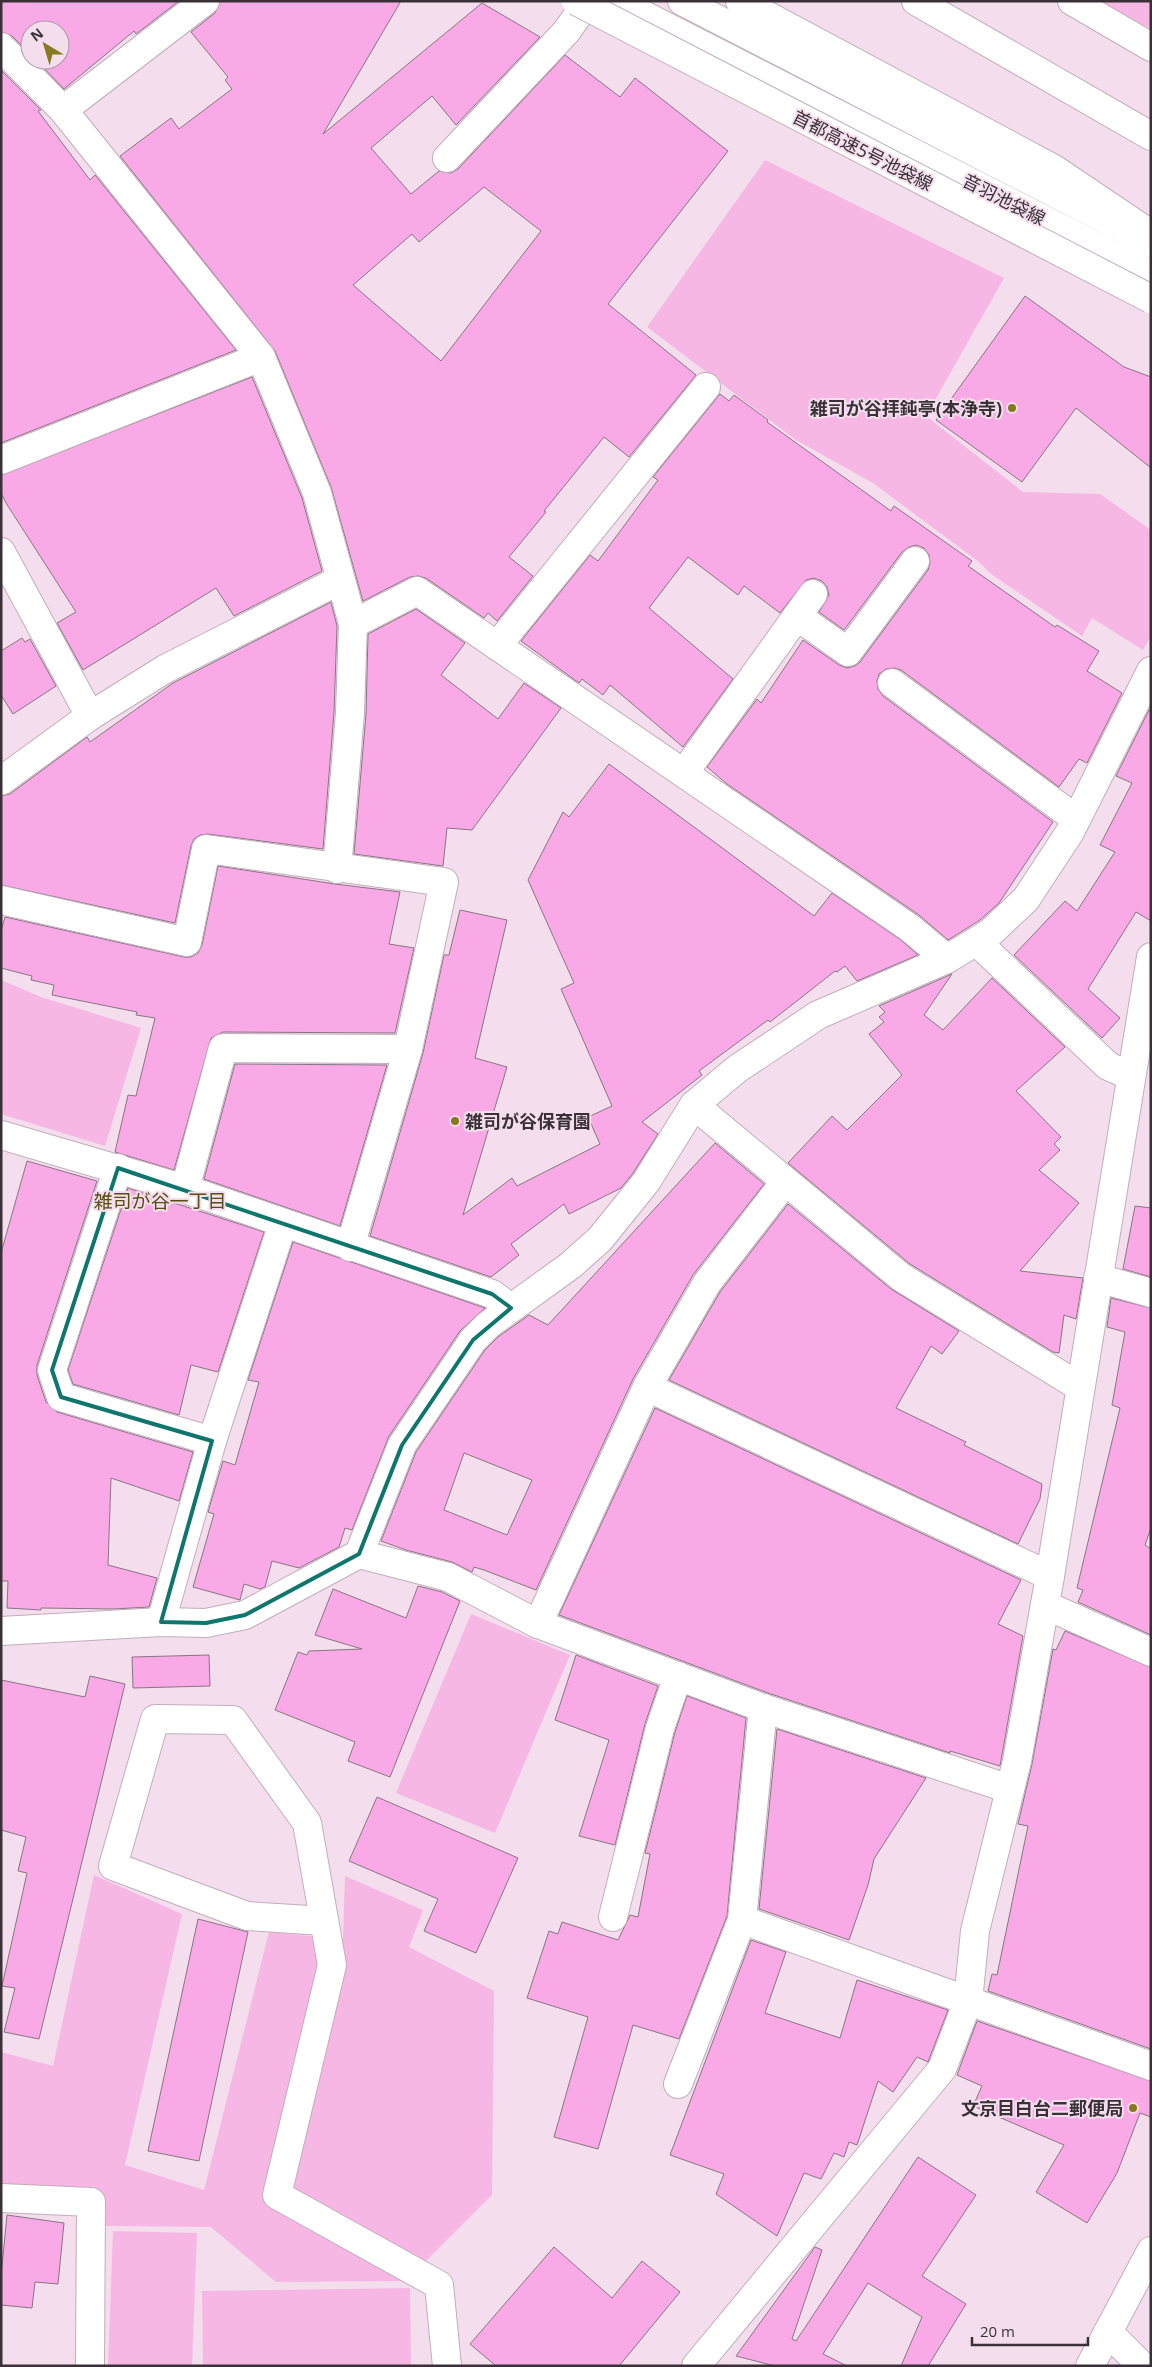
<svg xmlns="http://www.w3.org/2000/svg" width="1152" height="2367" font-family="'Open Sans','Noto Sans JP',sans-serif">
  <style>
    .green { fill: #f6b7e5 }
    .building { fill: #f9a9e5; stroke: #887583; fill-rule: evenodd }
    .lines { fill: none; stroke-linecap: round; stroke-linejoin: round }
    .minor-casing { stroke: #c2adbc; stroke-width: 30 }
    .major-casing { stroke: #c2adbc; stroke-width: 30 }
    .highway-casing { stroke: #c2adbc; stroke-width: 30 }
    .minor { stroke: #fff; stroke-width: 28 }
    .major { stroke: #fff; stroke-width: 28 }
    .highway { stroke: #fff; stroke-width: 28 }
    .highway-bridge-casing { stroke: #c2adbc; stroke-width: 30; stroke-linecap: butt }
    .highway-bridge { stroke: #fff; stroke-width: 28 }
    .marked { fill: none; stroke: #0f766e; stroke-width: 4; stroke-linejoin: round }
    .poi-dot { fill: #87791e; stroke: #f4deed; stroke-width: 2 }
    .labels { text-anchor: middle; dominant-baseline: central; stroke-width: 4; stroke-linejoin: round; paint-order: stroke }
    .street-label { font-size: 18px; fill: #393137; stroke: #f4deed }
    .poi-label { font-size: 18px; font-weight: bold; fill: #393137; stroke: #f4deed; text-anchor: end }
    .neighbourhood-label { font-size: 19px; fill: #574e0f; stroke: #f4deed }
  </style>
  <rect width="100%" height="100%" fill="#f4deed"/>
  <g class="green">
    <path d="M1100 1H1151V29Z"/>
    <path d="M765 160 1004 278 926 416 1023 492 1100 494 1151 530V636L1143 650 1092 618 1082 636 991 574 979 562 873 483 796 440 647 327Z"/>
    <path d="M1 980 41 997 141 1028 105 1146 1 1114Z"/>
    <path d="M471 1614 570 1655 495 1833 396 1793Z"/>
    <path d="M94 1875 182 1914 125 2165 204 2190 269 1932 343 1939 345 1876 423 1910 409 1947 494 1991 492 2195 406 2281 276 2282 211 2227 101 2226V2194L1 2185V2052L53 2066Z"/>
    <path d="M113 2231 197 2233 192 2366H108Z"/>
    <path d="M410 2288 411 2366H203L202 2291Z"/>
  </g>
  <g class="building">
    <path d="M1 1H179L136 34 134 31 64 89 36 60H60V30H30V54L12 36 1 32Z"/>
    <path d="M220 1H401L323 134 482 3 540 37 456 125 432 96 371 148 411 194 439 171 451 173 458 169 565 55 620 97 635 78 728 151 608 304 696 375 629 457 604 437 544 511 546 512 509 557 533 576 497 621 488 613 484 618 426 578 418 576 410 577 363 601 331 487 275 351 120 156 171 118 179 129 232 89 225 80 228 77 191 32 215 13ZM484 187 541 231 441 361 353 285 412 234 419 242Z"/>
    <path d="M1 70 41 110 38 111 90 180 95 175 236 350 1 443Z"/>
    <path d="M1025 296 1124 367 1151 377V468L1076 408 1022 482 936 420Z"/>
    <path d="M252 377 302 498 322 571 234 616 216 588 83 670 57 623 76 612 6 503 1 493V475Z"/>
    <path d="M720 394 729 401 734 395 768 420 767 422 891 511 894 506 972 561 968 566 1055 627 1057 625 1099 651 1087 671 1122 693 1087 763 1079 759 1059 787 901 670 894 668 886 669 879 674 877 681 878 689 883 696 1053 822 999 903 980 920 948 940 919 915 727 784 707 767 757 699 761 703 803 640 839 665 847 668 855 666 860 662 928 570 930 563 929 555 924 548 916 545 909 547 902 552 844 630 819 612 829 595 827 587 822 581 814 578 806 580 780 613 744 586 738 595 688 557 649 608 733 679 683 747 610 685 603 695 582 679 579 683 521 641 590 555 598 561 658 480 653 477Z"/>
    <path d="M331 602 337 626 334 712 323 849 208 834 200 835 194 839 191 846 175 923 1 885V796L10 794 87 737 90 742 173 683Z"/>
    <path d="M416 609 465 643 441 675 498 719 524 683 561 708 472 830 447 828 443 866 354 854 366 714 368 634Z"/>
    <path d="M22 638 25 642 30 639 56 686 13 714 1 695V651Z"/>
    <path d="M1149 710 1151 711V921L1136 912 1088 989 1120 1018 1102 1038 1014 955 1065 901 1077 911 1115 852 1100 845 1132 783 1116 776Z"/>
    <path d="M609 764 814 916 832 893 901 940 918 955 857 981 845 966 837 972 835 971 770 1022 768 1020 699 1071 702 1075 642 1122 658 1134 633 1173 621 1188 569 1214 564 1204 511 1244 519 1255 491 1277 370 1236 423 1053 444 955H449L460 910 507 920 475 1058 507 1067 463 1215 512 1178 517 1186 600 1144 588 1117 612 1106 561 989 574 983 528 880 563 812 569 817Z"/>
    <path d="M218 866 335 884 400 892 389 944 414 948 395 1033 223 1032 211 1038 174 1170 115 1152 128 1095 136 1096 155 1018 136 1015 137 1012 52 995 54 985 31 980 32 976 1 968V931L5 917 184 957H191L198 953 202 945Z"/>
    <path d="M952 974 924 1015 943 1030 992 978 1065 1047 1016 1091 1061 1137 1054 1144 1060 1150 1039 1170 1079 1203 1020 1271 1083 1278 1076 1319 1064 1315 1059 1353 1053 1352 910 1264 788 1163 832 1116 847 1130 902 1075 869 1034 884 1022 879 1017 885 1012 879 1006Z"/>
    <path d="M235 1064 387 1065 340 1226 204 1179Z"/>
    <path d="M715 1143 764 1184 693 1275 633 1379 536 1590 484 1570 474 1567 472 1572 452 1562 406 1550 381 1541 416 1452 485 1350 498 1337 529 1315 548 1325ZM464 1453 532 1480 507 1535 444 1510Z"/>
    <path d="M27 1161 97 1181 37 1365V1375L46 1402 57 1412 193 1452 179 1501 111 1478 108 1565 157 1578 149 1607 114 1609 41 1608V1610L7 1608 8 1581H1V1253Z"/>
    <path d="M128 1188 264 1232 218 1372 191 1365 179 1415 73 1384 68 1370Z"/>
    <path d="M788 1204 891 1289 959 1331 942 1354 931 1346 896 1408 966 1442 964 1445 1042 1484 1040 1499 1018 1544 669 1380 720 1292Z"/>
    <path d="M1135 1206 1151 1208V1277L1123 1269Z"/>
    <path d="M293 1242 485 1308 460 1331 389 1436 352 1530 345 1528 339 1547 299 1568 272 1561 265 1587 260 1589 244 1584 240 1600 193 1587 214 1514 208 1512 223 1461 235 1465 259 1382 248 1380Z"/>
    <path d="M1111 1298 1151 1308V1528L1145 1545 1151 1549V1635L1078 1602 1083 1590 1077 1588 1120 1408 1112 1405 1125 1332 1107 1327Z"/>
    <path d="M655 1408 1021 1580 998 1624 1023 1636 1000 1766 950 1751V1753L768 1693 559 1615Z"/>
    <path d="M418 1586 442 1592 460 1601 390 1777 348 1761 355 1742 275 1710 298 1652 307 1655 309 1651 362 1649 315 1635 333 1589 406 1618Z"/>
    <path d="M1065 1631 1151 1667V2049L988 1991 992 1974 997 1975 1028 1826 1018 1824 1032 1764 1053 1649 1056 1650Z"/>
    <path d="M209 1655 210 1686 133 1688 132 1657Z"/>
    <path d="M576 1655 658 1686 645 1724 615 1845 579 1836 609 1740 555 1720Z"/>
    <path d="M90 1676 125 1684 39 2039 4 2032 15 1988 2 1986 27 1873 18 1871 26 1837 1 1830V1680L85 1697Z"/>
    <path d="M687 1696 746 1718 727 1916 679 2039 633 2025 598 2149 554 2137 588 2017 527 1998 549 1931 558 1934 562 1922 618 1940 630 1915 638 1917 650 1854 645 1853 675 1732Z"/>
    <path d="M777 1729 926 1778 874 1859 868 1885 849 1940 759 1909Z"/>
    <path d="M377 1797 518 1858 476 1953 424 1931 438 1899 349 1861Z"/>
    <path d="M198 1919 248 1932 199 2161 148 2151Z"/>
    <path d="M751 1940 786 1952 765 2013 840 2038 857 1980 948 2010 928 2062 917 2057 893 2092 878 2081 857 2145 849 2142 844 2157 834 2153 821 2179 804 2173 777 2236 716 2194 724 2174 670 2155Z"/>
    <path d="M977 2021 1151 2081V2117L1140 2113 1117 2173 1087 2223 1036 2192 1064 2145 973 2106 982 2086 957 2075Z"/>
    <path d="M918 2157 976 2195 922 2276 966 2304 928 2366H901L922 2317 868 2283 823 2354 847 2366H775L736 2356 815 2247 822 2250 792 2339 796 2341Z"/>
    <path d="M7 2215 64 2223 58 2284 35 2282 32 2308 1 2305V2276Z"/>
    <path d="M554 2247 612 2298 642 2261 680 2292 619 2366H496L470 2344Z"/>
  </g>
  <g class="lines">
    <g class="minor-casing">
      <g id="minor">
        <path d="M1072 1 1151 47"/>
        <path d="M1 47 63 110 261 357 317 493 353 624 350 713 337 869"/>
        <path d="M63 110 205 1"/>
        <path d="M447 158 566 32 588 1"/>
        <path d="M1 460 261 357"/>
        <path d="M1 552 90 716"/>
        <path d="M797 616 848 652 915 561"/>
        <path d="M353 624 417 591 910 928 947 959"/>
        <path d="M497 646 706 387"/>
        <path d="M892 683 1076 819"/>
        <path d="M684 773 813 594"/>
        <path d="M1 781 90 716 165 669 340 580"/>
        <path d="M1 900 187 942 206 849 444 882 408 1049 350 1247"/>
        <path d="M977 942 1108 1066 1131 1076"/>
        <path d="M694 1105 901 1277 1080 1387"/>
        <path d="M1 1135 185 1189 492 1294 511 1308"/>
        <path d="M118 1168 52 1370 61 1397 212 1441"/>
        <path d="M185 1189 223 1048 408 1049"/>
        <path d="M1098 1278 1151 1293"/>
        <path d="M647 1387 1050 1576"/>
        <path d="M359 1554 448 1577 538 1624 763 1708 1010 1789"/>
        <path d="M1045 1605 1151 1652"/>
        <path d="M161 1622 212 1441 283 1223"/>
        <path d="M538 1624 647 1387 707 1283 785 1182"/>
        <path d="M1 1631 161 1622 206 1623 245 1615 359 1554 402 1445 473 1340 488 1325 571 1265 600 1239 646 1182 694 1105 737 1069 818 1015 947 959 990 933 1026 899 1070 832 1151 671"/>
        <path d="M613 1917 660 1728 678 1676"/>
        <path d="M742 1920 1151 2066"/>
        <path d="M324 1921 247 1916 113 1866 155 1719 233 1720 307 1823 332 1965 277 2195 439 2285 447 2366"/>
        <path d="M678 2084 742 1920 763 1708"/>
        <path d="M1 2198 91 2202 90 2366"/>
        <path d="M1108 2332 1142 2366"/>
        <path d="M696 2366 942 2069 968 2001 975 1931 1017 1761 1050 1576 1151 957"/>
      </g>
    </g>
    <g class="major-casing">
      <g id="major">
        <path d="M616 1 1151 274"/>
        <path d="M740 1 1054 169 1146 231"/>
        <path d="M916 1 1151 136"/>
        <path d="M1090 2366 1151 2251"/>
      </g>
    </g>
    <g class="highway-casing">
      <path id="highway" d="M682 1 1151 243"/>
    </g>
    <use href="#minor" class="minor"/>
    <use href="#major" class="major"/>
    <use href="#highway" class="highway"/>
    <g class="highway-bridge-casing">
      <path id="highway-bridge" d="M576 1 1151 299"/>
    </g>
    <use href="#highway-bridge" class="highway-bridge"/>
  </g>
  <path class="marked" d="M118 1168 492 1294 511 1308 473 1340 402 1445 359 1554 245 1615 206 1623 161 1622 212 1441 61 1397 52 1370Z"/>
  <g class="poi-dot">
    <circle cx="1012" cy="408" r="5"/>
    <circle cx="455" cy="1121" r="5"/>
    <circle cx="1133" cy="2108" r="5"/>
  </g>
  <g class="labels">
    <g class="street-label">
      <text transform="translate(863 150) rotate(27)">首都高速5号池袋線</text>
      <text transform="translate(1004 199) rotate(27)">音羽池袋線</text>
    </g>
    <g class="poi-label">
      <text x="1002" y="408">雑司が谷拝鈍亭(本浄寺)</text>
      <text x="465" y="1121" text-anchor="start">雑司が谷保育園</text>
      <text x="1123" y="2108">文京目白台二郵便局</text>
    </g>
    <g class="neighbourhood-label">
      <text x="160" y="1201">雑司が谷一丁目</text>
    </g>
  </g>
  <rect width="1152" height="2367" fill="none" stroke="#393137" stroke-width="5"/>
  <g transform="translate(45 45) rotate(322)"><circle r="24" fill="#f4deed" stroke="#a999a4"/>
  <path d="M0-4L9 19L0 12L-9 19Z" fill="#87791e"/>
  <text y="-8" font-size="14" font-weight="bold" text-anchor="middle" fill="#393137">N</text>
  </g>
  <path d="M972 2337v8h116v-8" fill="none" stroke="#393137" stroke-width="2.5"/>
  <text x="980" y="2337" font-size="15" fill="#393137" stroke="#f4deed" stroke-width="4" paint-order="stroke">20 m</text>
</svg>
